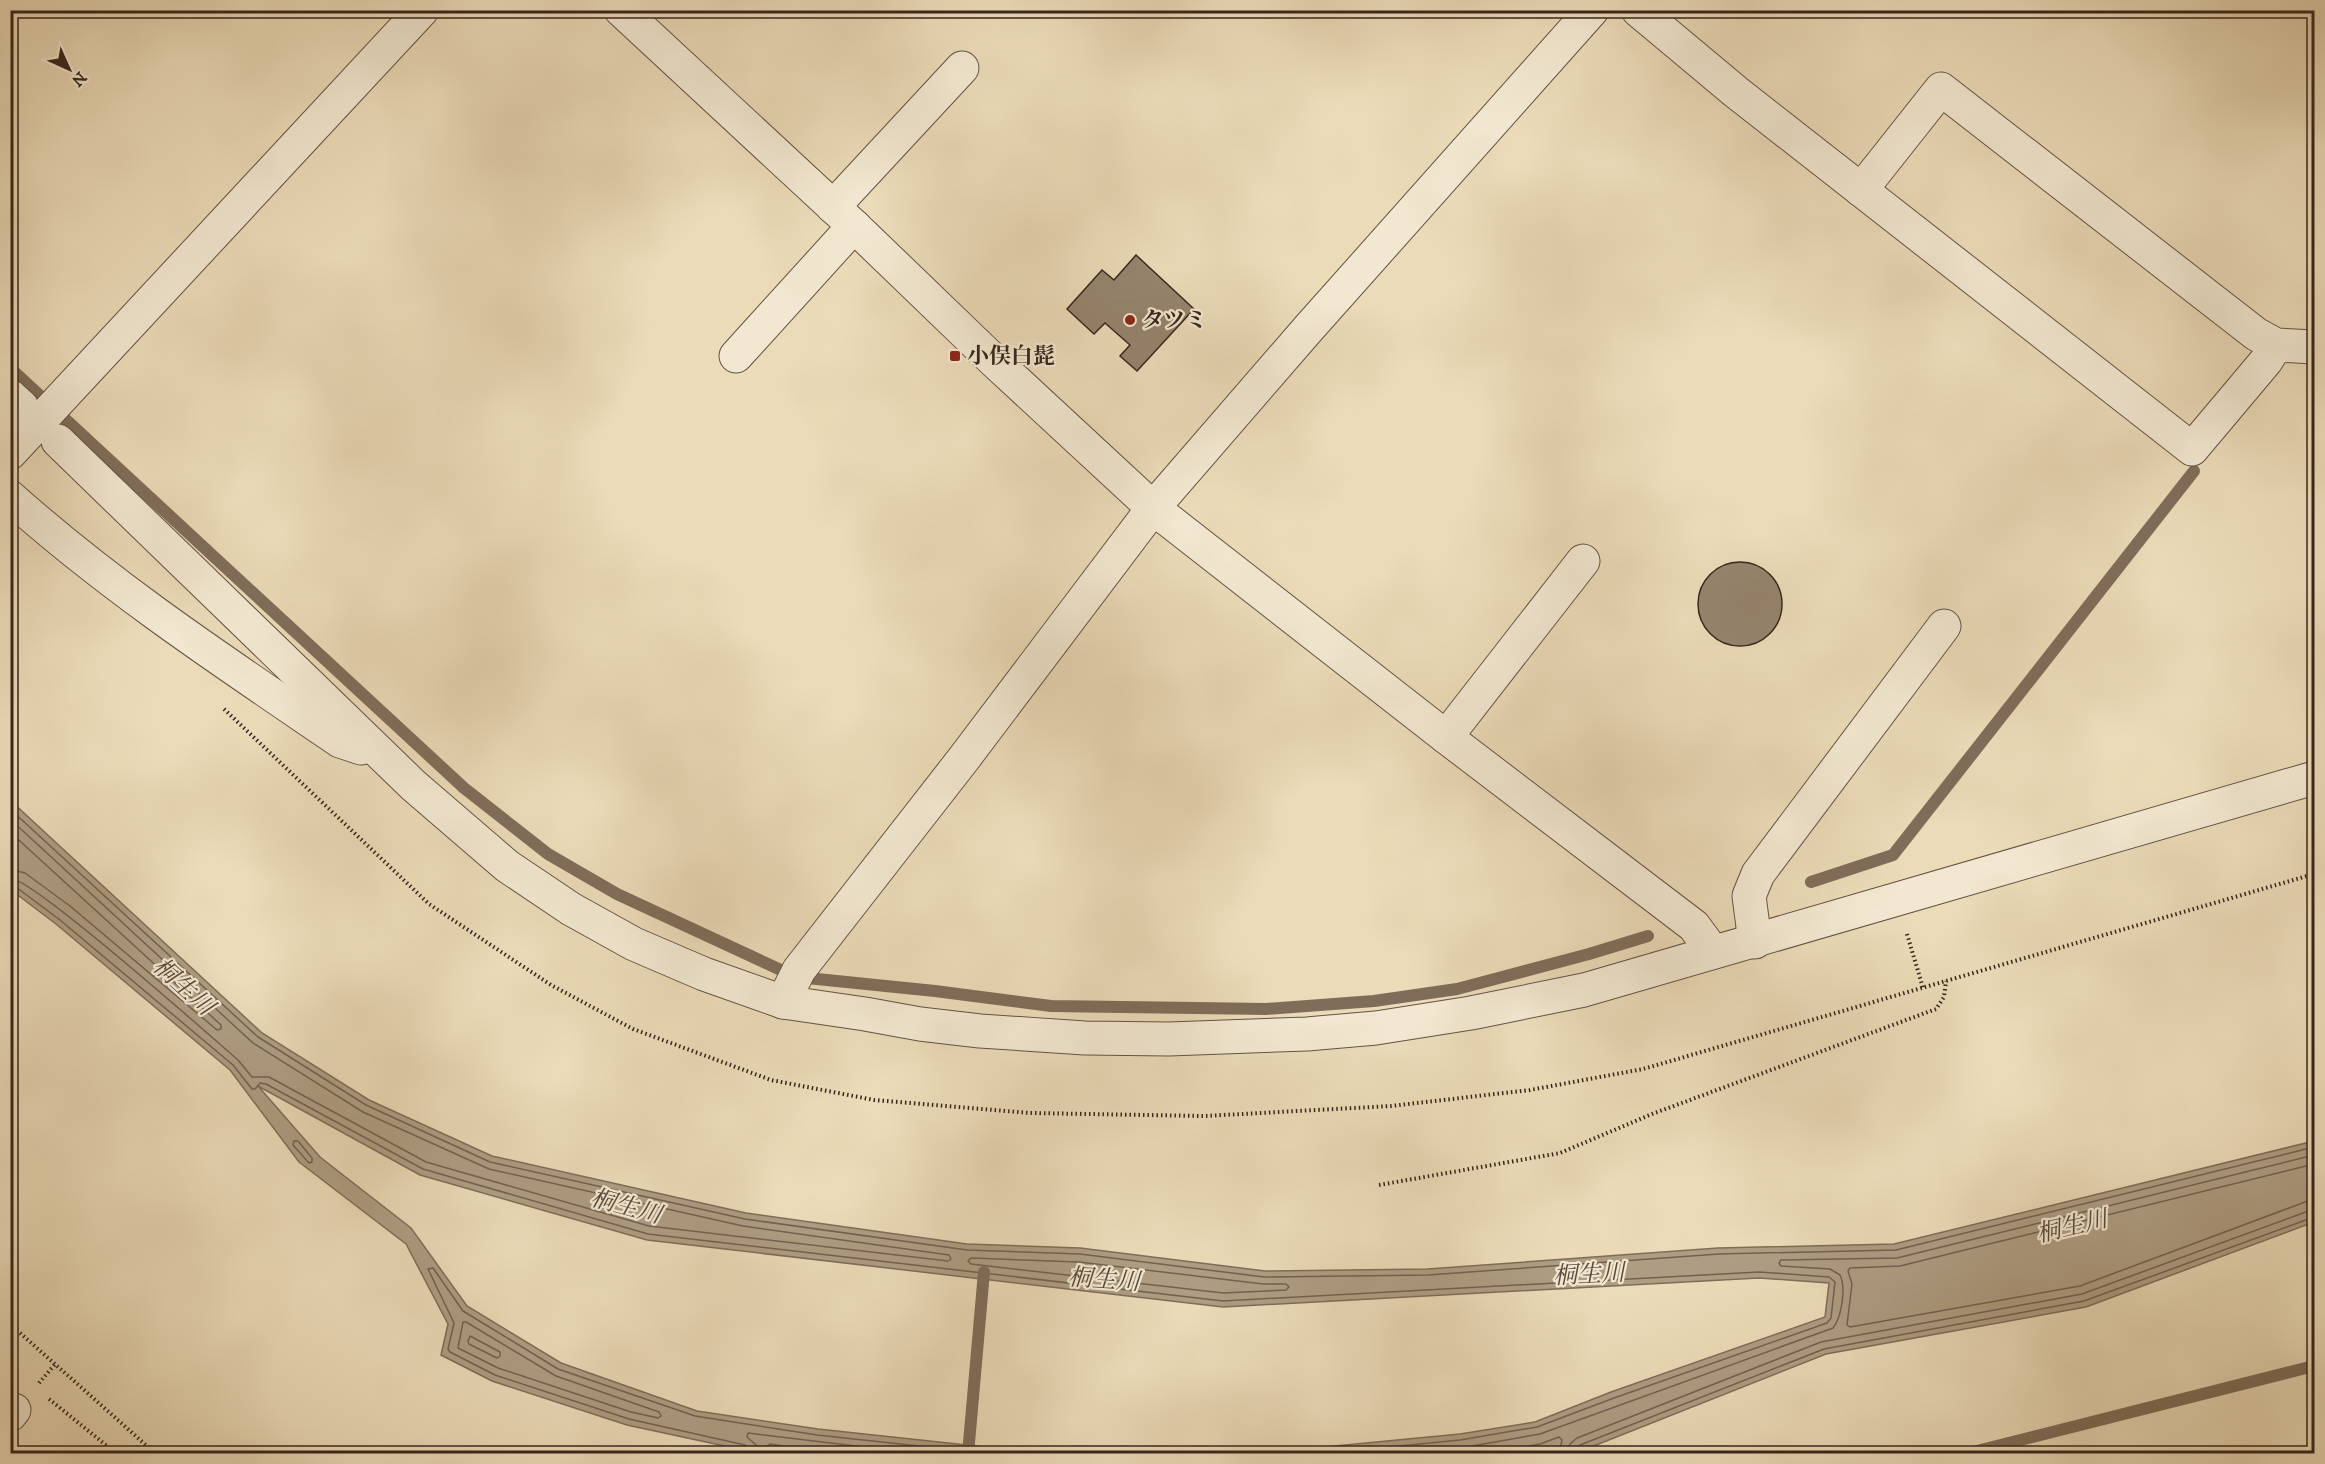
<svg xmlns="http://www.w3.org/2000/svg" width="2325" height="1464" font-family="'IM FELL DW Pica','Noto Serif JP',serif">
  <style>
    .water { fill: #ae9d83; stroke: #7f6d5a; stroke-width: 1.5; fill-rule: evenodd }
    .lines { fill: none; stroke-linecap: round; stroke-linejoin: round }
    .shore { stroke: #736150; stroke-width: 1.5 }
    .stream { stroke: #7f6d5a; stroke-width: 12 }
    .building { fill: #95846e; stroke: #38251d; stroke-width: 1.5 }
    .minor-casing { stroke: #655244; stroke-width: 35 }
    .path { stroke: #38251d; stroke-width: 4; stroke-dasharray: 1.5 3; stroke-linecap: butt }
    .minor { stroke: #f2e8d1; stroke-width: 33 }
    .poi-dot { fill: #8f2418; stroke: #f2e8d1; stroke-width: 2 }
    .labels { text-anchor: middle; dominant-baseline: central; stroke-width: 4.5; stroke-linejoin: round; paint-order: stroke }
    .poi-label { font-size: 22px; font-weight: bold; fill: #38251d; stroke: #f2e8d1; text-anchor: start }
    .water-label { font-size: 24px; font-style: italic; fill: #5b493c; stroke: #f2e8d1 }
  </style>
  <rect width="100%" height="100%" fill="#ebdbb8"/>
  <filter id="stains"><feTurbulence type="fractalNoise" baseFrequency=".00333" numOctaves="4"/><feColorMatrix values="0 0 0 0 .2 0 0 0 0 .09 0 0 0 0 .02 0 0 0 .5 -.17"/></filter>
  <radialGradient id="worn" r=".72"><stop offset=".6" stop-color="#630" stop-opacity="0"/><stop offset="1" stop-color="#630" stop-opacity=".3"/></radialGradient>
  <path class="water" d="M11 801 262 1033 369 1100 492 1156 746 1213 967 1244 1080 1248 1265 1271 1428 1269 1718 1248 1894 1244 2314 1141V1222L2086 1307 1826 1354 1576 1453H757L627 1425 492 1381 441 1355 448 1324 406 1244 299 1162 230 1070 56 924 11 890ZM258 1086 420 1175 647 1240 1223 1307 1759 1278 1829 1283 1825 1317 1611 1392 1535 1422 1460 1434 1303 1449 1023 1451 818 1429 697 1411 561 1363 467 1306 411 1228 320 1157Z"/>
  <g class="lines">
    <g class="shore">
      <path d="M10 809 258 1037 366 1105 490 1162 745 1219 967 1250 1080 1254 1264 1277 1428 1275 1719 1254 1896 1250 2314 1147"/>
      <path d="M10 819 253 1043 363 1112 489 1169 743 1226 949 1255 951 1259 948 1261 649 1226 426 1162 269 1077H252L238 1060C208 1034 34 879 10 878"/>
      <path d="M10 832 221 1025V1029L217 1030 70 906 25 873 10 869"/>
      <path d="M10 886 16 887 60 920 233 1065 252 1089H255L260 1083 266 1084 423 1169 648 1234 1223 1301 1759 1272 1829 1277 1835 1282 1831 1318 1827 1323 1614 1398 1537 1427 1460 1440 1318 1454"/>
      <path d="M294 1141H298L312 1158V1162L309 1163 293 1145Z"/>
      <path d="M2314 1164 1900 1266 1850 1268 1848 1271 1852 1284 1847 1325 1850 1327 2080 1286 2305 1202 2314 1200"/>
      <path d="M971 1258 1079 1262 1263 1284H1286L1289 1287 1286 1290 1223 1293 971 1264 968 1261Z"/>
      <path d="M463 1322H466L556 1376 659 1412 661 1416 658 1418 631 1412 498 1368 458 1348Z"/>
      <path d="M470 1336 500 1352V1356L497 1358 469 1344 468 1341Z"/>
      <path d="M750 1454 749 1448 745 1445 629 1419 495 1375 450 1352 448 1349 454 1323 428 1269 433 1268 463 1311 558 1369 695 1416 817 1435 993 1454"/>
      <path d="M758 1454 756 1445 747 1437 748 1433 922 1454"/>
      <path d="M767 1454V1446L770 1444 836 1454"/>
      <path d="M1400 1454 1461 1448 1540 1434 1833 1328C1842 1317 1846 1287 1840 1275L1830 1269 1781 1266 1779 1263 1781 1260 1897 1258 2314 1155"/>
      <path d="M1482 1454 1540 1444 1559 1437 1562 1440 1559 1454"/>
      <path d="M1568 1454 1570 1444 1577 1438 1821 1342 2082 1294 2314 1209"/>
      <path d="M1576 1454 1577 1448 1580 1445 1824 1349 2084 1301 2314 1217"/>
    </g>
    <g class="stream">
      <path d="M10 368 464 788 548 854 617 894 783 971 807 978 935 991 1051 1006 1266 1009 1374 1001 1457 989 1589 954 1648 936"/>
      <path d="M1811 882 1893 855 2194 471"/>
      <path d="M968 1454 984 1272"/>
      <path d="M1965 1454 2314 1366"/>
    </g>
  </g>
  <g class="building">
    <path d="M1136 255 1194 309 1137 371 1120 356 1130 345 1105 323 1094 334 1067 309 1102 270 1114 280Z"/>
    <circle cx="1740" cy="604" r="42"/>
  </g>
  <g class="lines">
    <g class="minor-casing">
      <g id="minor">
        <path d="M621 10 854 226 992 359 1153 508 1446 737 1694 926 1713 952"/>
        <path d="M1638 10 1736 92 2192 449 2266 361 2276 345"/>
        <path d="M1861 190 1941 89 2256 334 2276 345 2314 347"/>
        <path d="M833 207 962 68"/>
        <path d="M736 356 854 226"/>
        <path d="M10 396 22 407"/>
        <path d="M58 441 413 785 507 866 571 909 634 944 704 974 783 1002 865 1014 920 1024 980 1031 1085 1038 1169 1039 1307 1034 1376 1028 1471 1013 1584 990 2314 778"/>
        <path d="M10 453 422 10"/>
        <path d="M10 497C113 589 227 664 340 741L361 748"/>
        <path d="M1446 737 1583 561"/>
        <path d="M1755 942 1749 896 1758 874 1944 626"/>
        <path d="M783 1002 799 970 965 757 1153 508 1308 329 1592 10"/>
        <path d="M10 1415 14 1410"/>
      </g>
    </g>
    <g class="path">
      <path d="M224 709 429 904 551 985 633 1029 771 1080 874 1100 1030 1113 1204 1116 1391 1106 1530 1090 1643 1069 2314 874"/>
      <path d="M1907 934 1923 988"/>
      <path d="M1379 1185 1560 1153 1652 1114 1936 1009 1944 997 1946 981"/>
      <path d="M10 1324 156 1454"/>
      <path d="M39 1383 56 1363"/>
      <path d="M49 1399 117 1454"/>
    </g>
    <use href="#minor" class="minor"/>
  </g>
  <g class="poi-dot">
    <circle cx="1130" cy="320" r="6"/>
    <rect x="949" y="350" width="12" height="12" rx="3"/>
  </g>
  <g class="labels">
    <g class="poi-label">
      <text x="1142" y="320">タツミ</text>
      <text x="967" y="356">小俣白髭</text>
    </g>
    <g class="water-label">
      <text transform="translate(183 987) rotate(42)">桐生川</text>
      <text transform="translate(626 1207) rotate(15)">桐生川</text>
      <text transform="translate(2072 1227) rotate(-13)">桐生川</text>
      <text transform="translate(1589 1275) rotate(-3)">桐生川</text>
      <text transform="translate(1104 1280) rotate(4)">桐生川</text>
    </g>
  </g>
  <rect width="2325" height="1464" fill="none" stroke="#ebdbb8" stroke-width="36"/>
  <rect x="12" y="12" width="2301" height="1440" fill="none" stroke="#38251d" stroke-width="3"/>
  <rect x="18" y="18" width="2289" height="1428" fill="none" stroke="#38251d" stroke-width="1.5"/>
  <g transform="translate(69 69) rotate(135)" stroke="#f2e8d1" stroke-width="4.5" paint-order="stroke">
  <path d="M0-4.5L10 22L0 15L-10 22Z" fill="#38251d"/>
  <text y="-9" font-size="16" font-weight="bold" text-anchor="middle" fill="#38251d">N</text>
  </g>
  <rect width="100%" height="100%" filter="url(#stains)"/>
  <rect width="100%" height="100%" fill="url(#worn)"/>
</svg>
